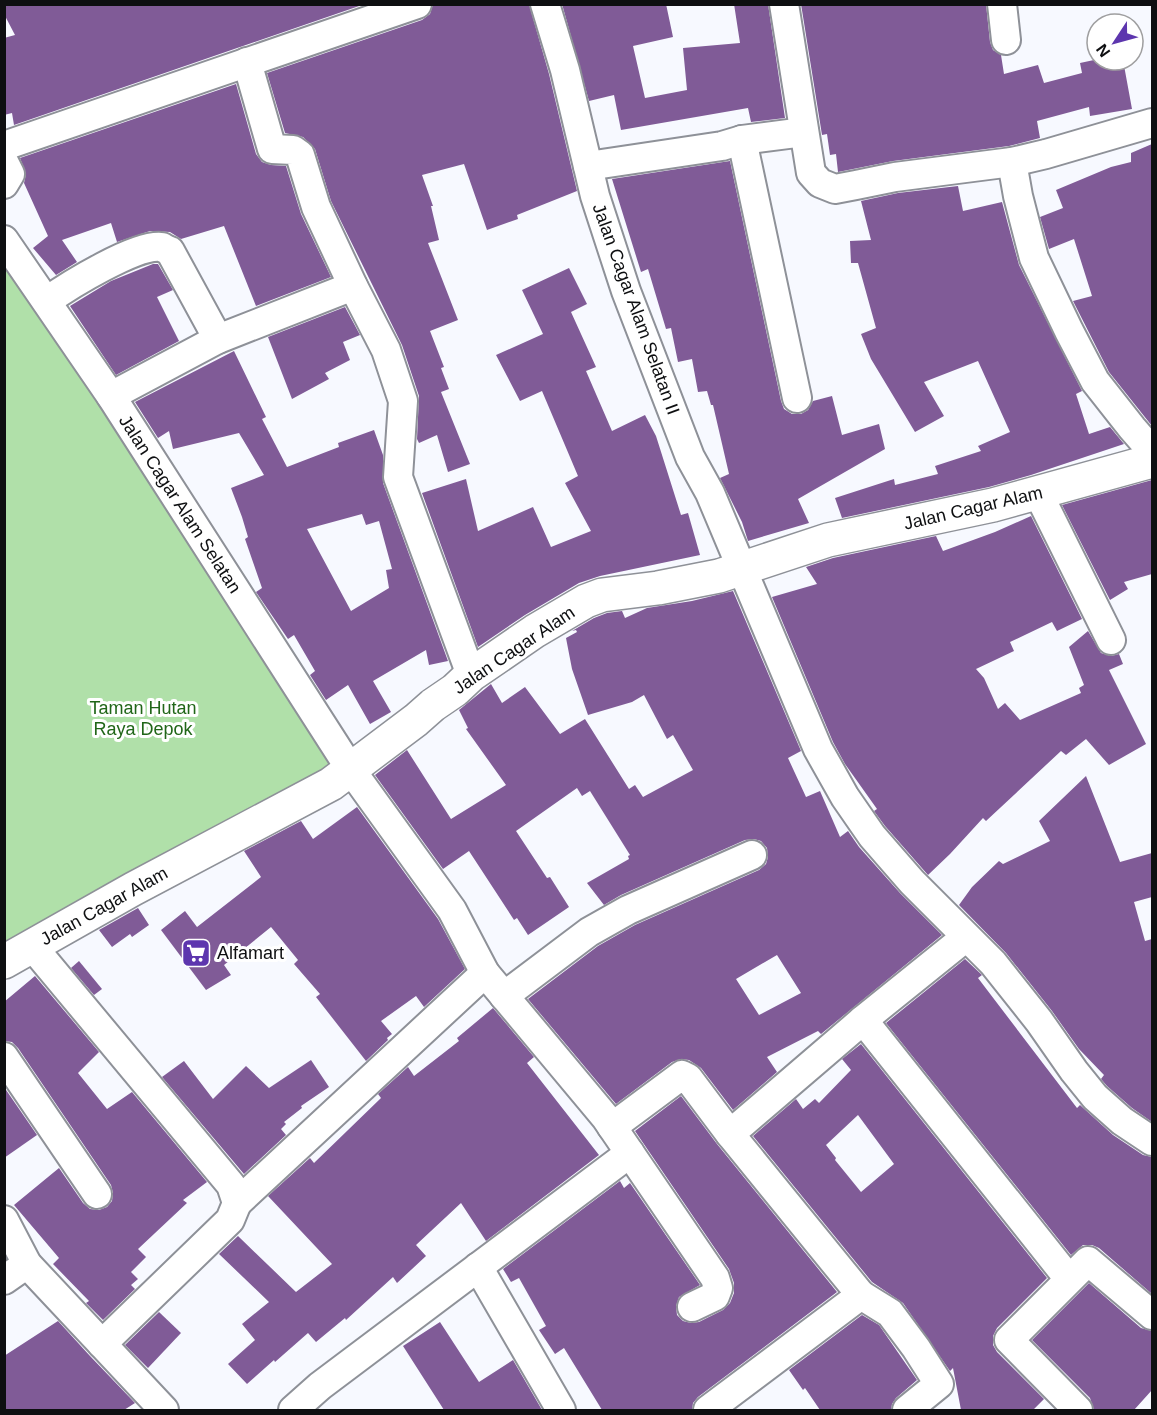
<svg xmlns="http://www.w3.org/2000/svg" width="1157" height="1415" font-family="Helvetica,sans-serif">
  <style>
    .green { fill: #b0e0a9 }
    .building { fill: #805b97; fill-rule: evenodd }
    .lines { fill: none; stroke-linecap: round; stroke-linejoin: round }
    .street-casing { stroke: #8e9198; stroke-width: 32 }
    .secondary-casing { stroke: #8e9198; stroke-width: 36 }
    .street { stroke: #fff; stroke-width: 28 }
    .secondary { stroke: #fff; stroke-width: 33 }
    .labels { text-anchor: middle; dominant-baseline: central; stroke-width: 6; stroke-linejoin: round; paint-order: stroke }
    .street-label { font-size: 18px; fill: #0e0f11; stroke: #fff }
    .park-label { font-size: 18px; fill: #206618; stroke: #fff }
    .poi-label { font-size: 18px; fill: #0e0f11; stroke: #fff; text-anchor: start }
  </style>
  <rect width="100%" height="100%" fill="#f7f9ff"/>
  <path class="green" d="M4 264 156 485 337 762 4 954Z"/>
  <g class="building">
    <path d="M4 4H365L14 125 12 113 4 115V38L15 35 4 14Z"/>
    <path d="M433 4H529L549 74 577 191 517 215 518 219 487 230 464 164 422 175 433 206H431L439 240 428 243 458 320 430 331 444 367 441 368 449 389 441 392 470 464 448 472 437 435 419 443 417 439 419 396 402 345 331 201 315 149 303 137 285 133 267 73 422 20 430 14Z"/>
    <path d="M562 4H666L673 37 633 46 645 98 687 90 683 48 740 43 734 4H768L785 118 751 122 748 108 621 130 614 95 589 101Z"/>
    <path d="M801 4H986L990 42 993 50 1001 55 1004 74 1038 65 1044 83 1082 73 1080 63 1094 60H1123L1132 109 1090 116 1089 107 1037 121 1040 138 1009 146 893 161 838 172 836 154 830 155 827 134 822 135Z"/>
    <path d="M236 84 256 154 262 162 271 165 286 166 301 214 331 277 256 306 224 226 181 239 170 232 150 231 117 242 111 223 62 240 77 262 56 275 33 248 48 236 24 183 26 174 20 158Z"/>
    <path d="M1152 144V426L1109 372 1073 301 1092 296 1074 239 1049 249 1040 217 1063 208 1056 190 1111 167 1131 162V153Z"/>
    <path d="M730 161 781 401 784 409 792 414H801L808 410 813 401 832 396 842 435 879 424 885 449 798 499 809 523 748 541 742 522 720 478 729 474 713 405H711L707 391 698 392 692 359 678 362 671 328 666 329 648 269 641 272 612 179Z"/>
    <path d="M958 186 963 211 1002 202 1019 265 1082 391 1076 394 1089 434 1110 427 1124 444 1031 475 989 487 842 518 835 498 894 479 895 485 938 474 935 466 981 451 978 446 1010 432 978 361 924 382 944 416 915 432 871 359 861 334 876 328 858 263H851L850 241 871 240 861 201 898 193Z"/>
    <path d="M153 264H158L173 290 157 297 179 341 116 375 70 306 111 281Z"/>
    <path d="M569 268 587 304 571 312 596 367 586 371 612 431 645 415 656 436 681 515 688 513 700 555 600 576 579 583 525 615 478 647 422 493 466 479 478 531 533 507 551 547 591 531 565 483 578 476 542 391 520 401 496 355 543 334 522 290Z"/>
    <path d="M345 307 360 335 343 342 350 360 325 373 329 379 292 399 268 337Z"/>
    <path d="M234 351 266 417 262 419 287 467 339 447 338 443 374 430 383 455V483L448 661 429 665 426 650 373 681 391 712 370 724 348 685 326 700 310 675 315 671 294 635 288 639 256 592 262 588 245 539 248 537 242 517 231 488 264 475 239 433 173 449 169 431 158 438 135 402ZM362 514 366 525 379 521 392 569 386 570 389 588 351 611 307 529Z"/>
    <path d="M1152 480V574L1124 582 1128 589 1110 600 1062 505Z"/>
    <path d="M1031 516 1082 619 1057 631 1052 622 1010 642 1014 651 976 669 984 678 998 709 1005 703 1020 720 1081 693 1079 688 1084 685 1069 647 1088 631 1101 653 1111 656 1119 654 1123 664 1109 670 1146 744 1109 765 1086 739 1066 755 1061 751 986 821 983 818 950 854 928 875 885 826 874 811 877 809 845 764 833 742 772 597 817 584 806 567 833 558 936 536 943 551 995 532Z"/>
    <path d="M733 591 801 751 788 758 806 797 820 791 840 837 848 831 859 847 900 893 942 935 821 1034 818 1031 767 1057 777 1072 733 1110 701 1068 689 1060 681 1059 672 1062 616 1104 528 999 598 946 635 925 759 870 766 864 768 857 767 848 761 841 754 839 745 840 621 895 604 905 587 883 629 859 628 856 630 855 590 791 582 796 577 788 516 831 547 878 550 877 569 907 528 935 517 918 514 920 469 851 443 869 375 775 407 750 451 819 506 785 466 729 468 728 459 710 491 684 502 703 525 687 560 734 585 719 629 789 635 785 643 797 693 770 673 735 667 739 644 695 632 702 588 715 572 669 566 638 577 632 576 630 572 631 594 618 607 613 622 611 625 618 647 608 692 601ZM777 955 801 993 759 1015 736 979Z"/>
    <path d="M1086 776 1120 862 1152 853V897L1134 902 1145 941 1152 939V1122L1132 1108 1107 1086 1101 1079 1104 1075 1079 1049 1052 1011 1006 953 959 905 972 887 999 861 1003 864 1050 841 1039 821Z"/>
    <path d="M357 807 438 919 465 969 424 1007 416 996 381 1021 392 1034 387 1038 388 1040 366 1061 316 997 320 994 294 964 298 960 271 927 224 965 231 975 206 990 161 930 185 911 197 927 261 877 244 851 301 821 313 839Z"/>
    <path d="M138 908 149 925 132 937 130 934 112 947 99 930Z"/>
    <path d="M965 959 982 975 978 978 1077 1108 1080 1105 1113 1135 1143 1155 1152 1157V1294L1099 1248 1092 1245H1083L1071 1255 886 1023Z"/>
    <path d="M79 961 102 989 94 995 71 968Z"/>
    <path d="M35 976 99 1052 78 1073 107 1109 132 1092 207 1182 183 1200 187 1203 138 1249 146 1257 131 1272 138 1279 131 1285 135 1289 103 1320 86 1303 89 1301 53 1264 59 1258 14 1205 59 1168 83 1203 90 1209 99 1210 107 1207 112 1201 113 1193 111 1185 18 1048 12 1042 4 1041V1002Z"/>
    <path d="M493 1008 534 1057 527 1063 599 1155 486 1241 461 1203 416 1245 426 1256 397 1283 393 1277 346 1320 345 1318 316 1342 308 1333 275 1362 274 1360 247 1384 228 1364 255 1340 242 1324 269 1302 219 1254 238 1236 296 1292 332 1264 268 1196 310 1158 314 1163 381 1098 378 1094 408 1067 414 1076 459 1041 457 1038Z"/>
    <path d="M861 1044 1047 1278 997 1328 993 1336V1345L997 1352 1044 1399 1033 1410H961L953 1368 950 1371 903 1303 872 1282 753 1136 796 1099 803 1109 815 1099 819 1103 851 1070 842 1059ZM858 1115 894 1164 861 1192 835 1160 836 1158 826 1145Z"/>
    <path d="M311 1060 329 1087 301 1106 302 1108 284 1122 286 1124 281 1129 286 1135 244 1174 162 1077 184 1061 213 1099 246 1066 269 1088Z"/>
    <path d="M4 1087 37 1135 4 1158Z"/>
    <path d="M681 1096 717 1144 837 1292 698 1397 693 1403 692 1410H602L564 1348 555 1354 539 1330 546 1326 519 1278 511 1282 503 1269 620 1181 624 1188 630 1183 700 1285 679 1297 676 1306 677 1315 683 1321 691 1323 699 1322 723 1310 730 1303 734 1293V1283L729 1269 635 1131Z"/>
    <path d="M1089 1283 1141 1328 1152 1331V1390L1134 1410H1094L1090 1398 1032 1340Z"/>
    <path d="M159 1312 181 1333 148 1368 125 1345Z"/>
    <path d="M862 1315 879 1325 917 1380 896 1398 892 1404 891 1410H820L805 1388 803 1390 789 1370Z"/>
    <path d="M58 1321 90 1356 135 1403 124 1410H4V1356Z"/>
    <path d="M440 1322 479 1382 513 1360 542 1410H444L403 1346Z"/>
  </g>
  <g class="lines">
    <g class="street-casing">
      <g id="street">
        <path d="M545 4 565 70 595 196 626 291 690 457 710 493 818 749 845 797 872 836 912 882 993 963 1039 1021 1074 1071 1095 1097 1122 1121 1152 1141"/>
        <path d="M784 4 811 173 820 183 835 189 856 185 895 177 1012 162 1046 154 1152 123"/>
        <path d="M1002 4 1006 40"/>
        <path d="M247 62 272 149 293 150 300 155 316 207 353 286 386 350 403 401 398 477 471 675"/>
        <path d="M742 140 797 398"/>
        <path d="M4 146 417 4"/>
        <path d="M4 162 10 174 4 184"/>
        <path d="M1012 162 1018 196 1034 258 1069 331 1095 381 1132 428 1152 451"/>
        <path d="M588 166 722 146 742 140 804 132"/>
        <path d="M4 240 111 396 351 770 452 910 485 973 606 1118 715 1278 718 1288 715 1296 692 1307"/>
        <path d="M47 301C68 286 137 243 162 247 162 247 169 251 170 251L218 339 353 286"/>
        <path d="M111 396 218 339"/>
        <path d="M1038 493 1111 640"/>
        <path d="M32 946 231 1185 237 1203 230 1220 102 1344"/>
        <path d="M504 996 589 932 628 910 752 855"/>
        <path d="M863 1020 1069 1279"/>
        <path d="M4 1057 97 1194"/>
        <path d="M612 1127 682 1075 688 1078 730 1134"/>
        <path d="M237 1203 485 973"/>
        <path d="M4 1220 27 1264 164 1410"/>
        <path d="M478 1267 561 1410"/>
        <path d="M4 1280 27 1264"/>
        <path d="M861 1295 890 1313 916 1348 939 1384 907 1410"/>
        <path d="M293 1410 320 1386 630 1153"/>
        <path d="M708 1410 861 1295 730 1134 863 1020 966 937"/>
        <path d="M1078 1410 1009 1340 1088 1261 1152 1315"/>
      </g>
    </g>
    <g class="secondary-casing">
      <path id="secondary" d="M4 962 133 889 331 784 416 720 433 705 455 690 471 675 535 631 586 601 602 595 658 588 719 576 828 540 993 505 1152 461"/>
    </g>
    <use href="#street" class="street"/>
    <use href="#secondary" class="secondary"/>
  </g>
  <defs>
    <g id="supermarket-square" transform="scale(1.5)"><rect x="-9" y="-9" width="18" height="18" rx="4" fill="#5d36ae" stroke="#fff"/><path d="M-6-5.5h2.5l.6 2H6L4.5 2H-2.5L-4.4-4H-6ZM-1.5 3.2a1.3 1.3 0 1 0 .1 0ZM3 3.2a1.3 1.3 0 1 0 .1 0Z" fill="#fff"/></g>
  </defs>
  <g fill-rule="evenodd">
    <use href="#supermarket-square" x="196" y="953"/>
  </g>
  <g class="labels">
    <g class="street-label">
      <text transform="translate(636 309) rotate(70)">Jalan Cagar Alam Selatan II</text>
      <text transform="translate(180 504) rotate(57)">Jalan Cagar Alam Selatan</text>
      <text transform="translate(973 508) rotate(-13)">Jalan Cagar Alam</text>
      <text transform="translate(514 650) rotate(-34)">Jalan Cagar Alam</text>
      <text transform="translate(104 906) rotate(-29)">Jalan Cagar Alam</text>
    </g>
    <g class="park-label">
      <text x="143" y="708">Taman Hutan<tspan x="143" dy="21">Raya Depok</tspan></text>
    </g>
    <g class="poi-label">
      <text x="217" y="953">Alfamart</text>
    </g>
  </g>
  <rect width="1157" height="1415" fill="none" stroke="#0e0f11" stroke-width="12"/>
  <g transform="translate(1115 42) rotate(234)"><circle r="28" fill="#ffffff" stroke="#9f9fa0" stroke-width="1.5"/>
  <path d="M0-4.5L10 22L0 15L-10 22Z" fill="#5d36ae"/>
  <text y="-9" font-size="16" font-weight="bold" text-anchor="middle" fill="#0e0f11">N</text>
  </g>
</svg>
